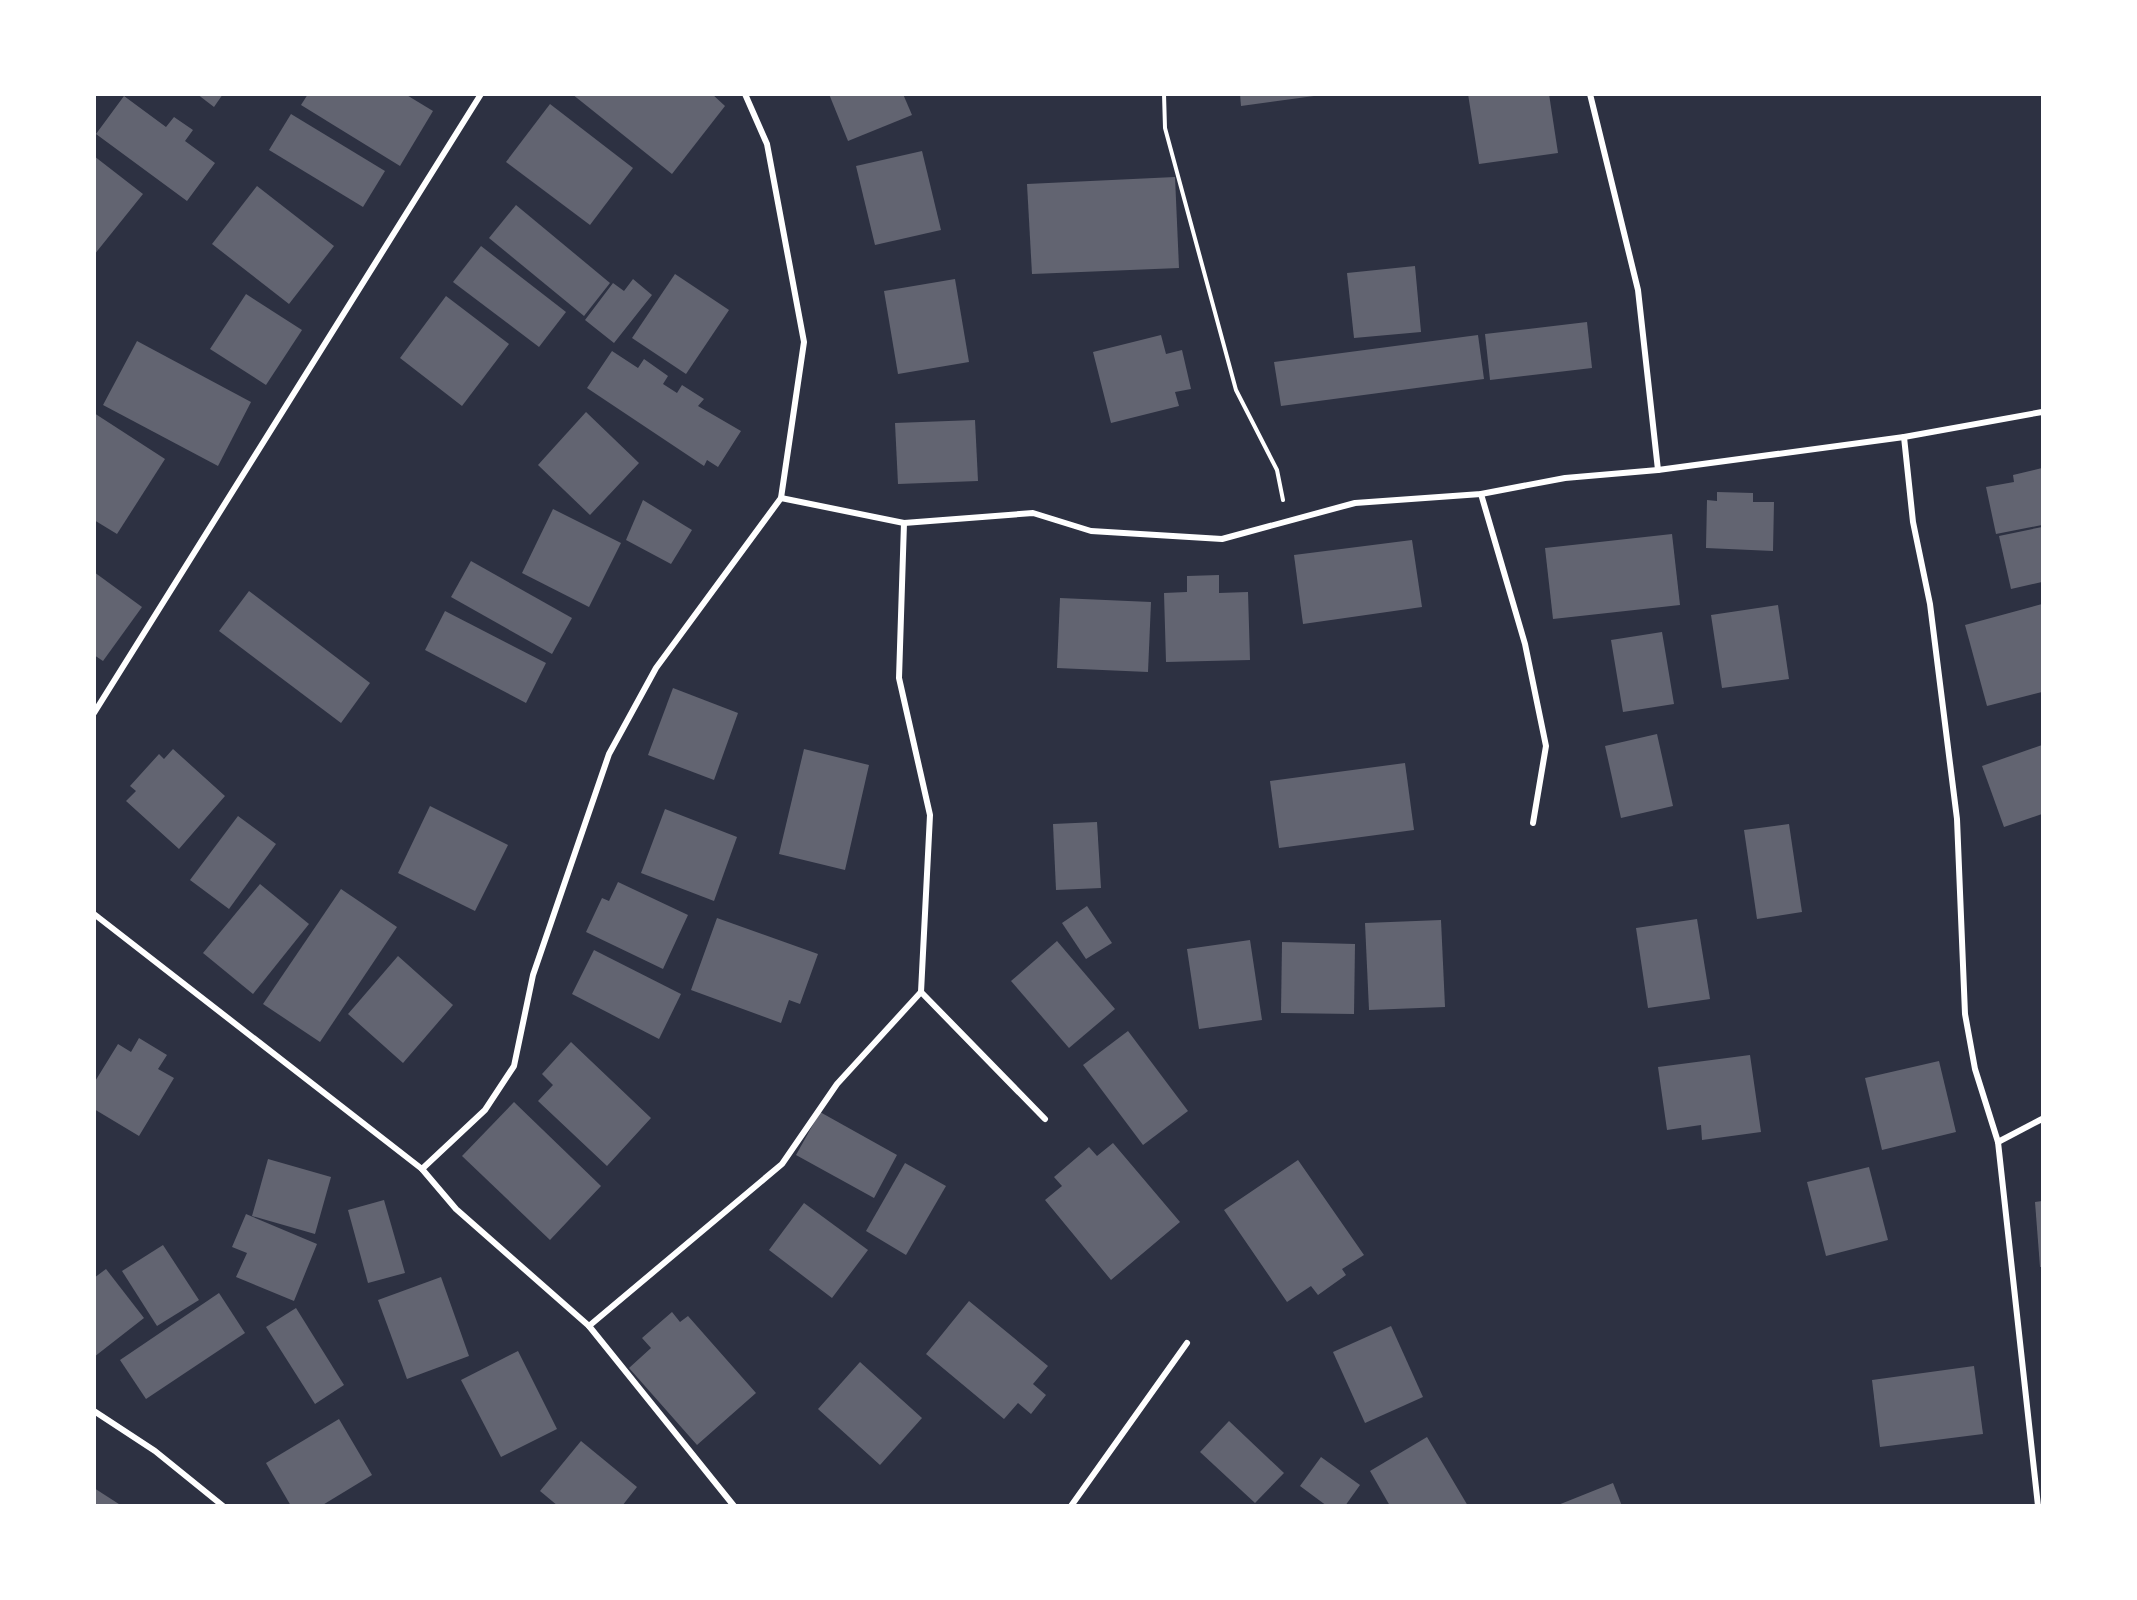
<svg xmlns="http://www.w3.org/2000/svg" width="2137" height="1600" font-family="'Open Sans',sans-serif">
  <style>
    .building { fill: #626471 }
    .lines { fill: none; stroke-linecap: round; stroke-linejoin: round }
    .path { stroke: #fff; stroke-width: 4 }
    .minor { stroke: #fff; stroke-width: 6 }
  </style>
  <rect width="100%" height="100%" fill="#2d3142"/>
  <g class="building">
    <path d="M197 94H223L214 107Z"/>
    <path d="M308 94H405L433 111 400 166 301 105Z"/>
    <path d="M572 94H712L725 106 672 174Z"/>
    <path d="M829 94H903L912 115 848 141Z"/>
    <path d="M1240 94H1314V96L1241 106Z"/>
    <path d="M1468 94H1549L1558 153 1479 164Z"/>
    <path d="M124 96 166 127 174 117 193 130 185 141 215 163 187 201 96 134Z"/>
    <path d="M550 104 633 168 590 225 506 162Z"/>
    <path d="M291 114 385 171 363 207 269 150Z"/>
    <path d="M922 151 941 230 875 245 856 166Z"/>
    <path d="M94 156 143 194 94 255Z"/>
    <path d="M1175 177 1179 268 1032 274 1027 184Z"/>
    <path d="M257 186 334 246 289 304 212 244Z"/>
    <path d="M516 205 610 283 584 316 489 238Z"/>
    <path d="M481 246 566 312 539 347 453 282Z"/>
    <path d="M1415 266 1421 332 1354 338 1347 273Z"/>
    <path d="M675 274 729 310 686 374 632 338Z"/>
    <path d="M633 279 652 295 614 343 585 320 613 283 624 291Z"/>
    <path d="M955 279 969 362 898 374 884 291Z"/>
    <path d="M246 294 302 330 266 385 210 349Z"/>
    <path d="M446 296 509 344 462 406 400 358Z"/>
    <path d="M1587 322 1592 368 1490 380 1485 334Z"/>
    <path d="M1161 335 1166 354 1182 350 1191 389 1175 392 1179 406 1111 423 1093 352Z"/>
    <path d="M1478 335 1484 379 1281 406 1274 362Z"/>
    <path d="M137 341 251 402 218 466 103 405Z"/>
    <path d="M612 351 638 368 644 359 668 376 663 384 677 393 682 385 704 399 698 406 741 431 718 467 707 460 704 466 587 388Z"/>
    <path d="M586 412 639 463 590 515 538 465Z"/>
    <path d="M94 413 165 459 117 534 94 520Z"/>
    <path d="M975 420 978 481 898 484 895 423Z"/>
    <path d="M2042 468V525L1996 534 1986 487 2014 482 2013 475Z"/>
    <path d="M1717 492 1753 493V502H1774L1773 551 1706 548 1707 500 1717 501Z"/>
    <path d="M643 500 692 530 671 564 626 540Z"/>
    <path d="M553 509 621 543 589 607 522 573Z"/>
    <path d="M2042 527V582L2011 589 1999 536Z"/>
    <path d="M1672 534 1680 605 1553 619 1545 548Z"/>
    <path d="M1412 540 1422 607 1303 624 1294 555Z"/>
    <path d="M471 561 572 618 552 654 451 597Z"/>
    <path d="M94 572 142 607 103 661 94 655Z"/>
    <path d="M1219 575V593L1248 592 1250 660 1166 662 1164 593 1187 592V576Z"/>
    <path d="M249 591 370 683 341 723 219 631Z"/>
    <path d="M1060 598 1151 602 1148 672 1057 668Z"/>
    <path d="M2042 604V692L1987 706 1965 625Z"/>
    <path d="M1778 605 1789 679 1722 688 1711 615Z"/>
    <path d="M445 611 546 663 526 703 425 650Z"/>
    <path d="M1662 632 1674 704 1623 712 1611 640Z"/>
    <path d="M673 688 738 713 714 780 648 755Z"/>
    <path d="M1657 734 1673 806 1621 818 1605 746Z"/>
    <path d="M2042 745V814L2004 827 1982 766Z"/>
    <path d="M173 749 225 796 179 849 126 801 136 791 130 786 159 754 164 759Z"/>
    <path d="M804 749 869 765 845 870 779 854Z"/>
    <path d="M1405 763 1414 830 1279 848 1270 781Z"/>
    <path d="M430 806 508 845 475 911 398 873Z"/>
    <path d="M665 809 737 837 714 901 641 873Z"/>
    <path d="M238 816 276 844 229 909 190 880Z"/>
    <path d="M1097 822 1101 888 1056 890 1053 824Z"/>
    <path d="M1789 824 1802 912 1757 919 1744 830Z"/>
    <path d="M618 882 688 915 663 969 586 932 602 898 609 901Z"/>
    <path d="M260 884 309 924 253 994 203 953Z"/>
    <path d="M341 889 397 927 320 1042 263 1004Z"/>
    <path d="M1087 906 1112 943 1086 959 1062 923Z"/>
    <path d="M717 918 818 954 800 1004 789 1000 781 1023 691 990Z"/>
    <path d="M1697 919 1710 999 1648 1008 1636 928Z"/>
    <path d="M1441 920 1445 1007 1369 1010 1365 923Z"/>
    <path d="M1250 940 1262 1020 1199 1029 1187 949Z"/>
    <path d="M1057 941 1115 1009 1069 1048 1011 981Z"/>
    <path d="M1282 942 1355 944 1354 1014 1281 1013Z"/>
    <path d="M594 950 681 994 659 1039 572 994Z"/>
    <path d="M398 956 453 1005 403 1063 348 1014Z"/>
    <path d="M1128 1031 1188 1111 1143 1145 1083 1065Z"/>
    <path d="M139 1038 167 1055 158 1069 174 1078 139 1136 94 1109V1083L118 1044 131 1052Z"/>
    <path d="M571 1042 651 1118 607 1166 538 1101 553 1085 542 1074Z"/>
    <path d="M1750 1055 1761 1132 1702 1140 1701 1125 1667 1130 1658 1067Z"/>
    <path d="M1939 1061 1956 1132 1882 1150 1865 1078Z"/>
    <path d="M514 1102 601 1186 550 1240 462 1156Z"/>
    <path d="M820 1112 897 1155 874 1198 796 1155Z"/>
    <path d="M1113 1143 1180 1222 1111 1280 1045 1200 1062 1186 1054 1177 1089 1147 1097 1156Z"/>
    <path d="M268 1159 331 1177 315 1234 252 1216Z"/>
    <path d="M1298 1160 1364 1255 1342 1269 1346 1275 1318 1295 1311 1286 1287 1302 1224 1210Z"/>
    <path d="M905 1163 946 1186 906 1255 866 1231Z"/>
    <path d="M1869 1167 1888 1240 1826 1256 1807 1182Z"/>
    <path d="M384 1200 405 1273 368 1283 348 1210Z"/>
    <path d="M2042 1201V1267H2040L2035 1202Z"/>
    <path d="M804 1203 868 1250 832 1298 769 1250Z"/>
    <path d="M246 1214 317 1244 294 1301 236 1277 247 1253 232 1247Z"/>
    <path d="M163 1245 199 1300 157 1326 122 1271Z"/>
    <path d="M106 1269 144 1318 94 1357V1278Z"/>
    <path d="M441 1277 469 1356 407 1379 378 1300Z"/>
    <path d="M219 1293 245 1333 146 1399 120 1360Z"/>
    <path d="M969 1301 1048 1366 1033 1384 1046 1395 1031 1414 1018 1403 1004 1419 926 1354Z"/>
    <path d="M296 1308 344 1385 315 1404 266 1327Z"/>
    <path d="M672 1312 680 1322 688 1316 756 1393 697 1445 629 1368 651 1348 642 1338Z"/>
    <path d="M1391 1326 1423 1397 1365 1423 1333 1352Z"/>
    <path d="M518 1351 557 1429 501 1457 461 1380Z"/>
    <path d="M860 1362 922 1418 880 1465 818 1409Z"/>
    <path d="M1974 1366 1983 1434 1880 1447 1872 1380Z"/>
    <path d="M339 1419 372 1475 321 1506H291L266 1463Z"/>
    <path d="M1229 1421 1284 1473 1255 1503 1200 1452Z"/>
    <path d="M1427 1437 1468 1506H1390L1370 1471Z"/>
    <path d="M581 1441 637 1487 622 1506H558L540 1491Z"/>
    <path d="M1321 1457 1360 1485 1345 1506H1327L1300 1486Z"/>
    <path d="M1613 1483 1622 1506H1558V1505Z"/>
    <path d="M94 1488 122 1506H94Z"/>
  </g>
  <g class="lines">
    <path class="path" d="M1164 94 1165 128 1236 390 1277 470 1283 500"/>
    <g class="minor">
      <path d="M1590 94 1638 290 1658 470"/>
      <path d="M1904 437 1913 522 1930 604 1957 819 1965 1014 1975 1069 1998 1142 2038 1506"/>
      <path d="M1481 494 1525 644 1546 746 1533 823"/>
      <path d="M781 498 904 523 1033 513 1091 531 1222 539 1355 503 1481 494 1565 478 1658 470 1904 437 2042 412"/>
      <path d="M94 713 481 94"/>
      <path d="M94 914 422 1169 485 1110 514 1066 533 975 609 754 656 668 781 498 804 342 767 144 745 94"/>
      <path d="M921 992 1045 1119"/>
      <path d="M1998 1142 2042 1119"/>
      <path d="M422 1169 456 1209 589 1326 734 1506"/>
      <path d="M589 1326 782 1164 837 1084 921 992 930 815 899 678 904 523"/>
      <path d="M94 1411 155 1451 223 1506"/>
      <path d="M1071 1506 1187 1343"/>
    </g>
  </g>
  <rect width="2137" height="1600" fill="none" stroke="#ffffff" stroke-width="192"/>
</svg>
